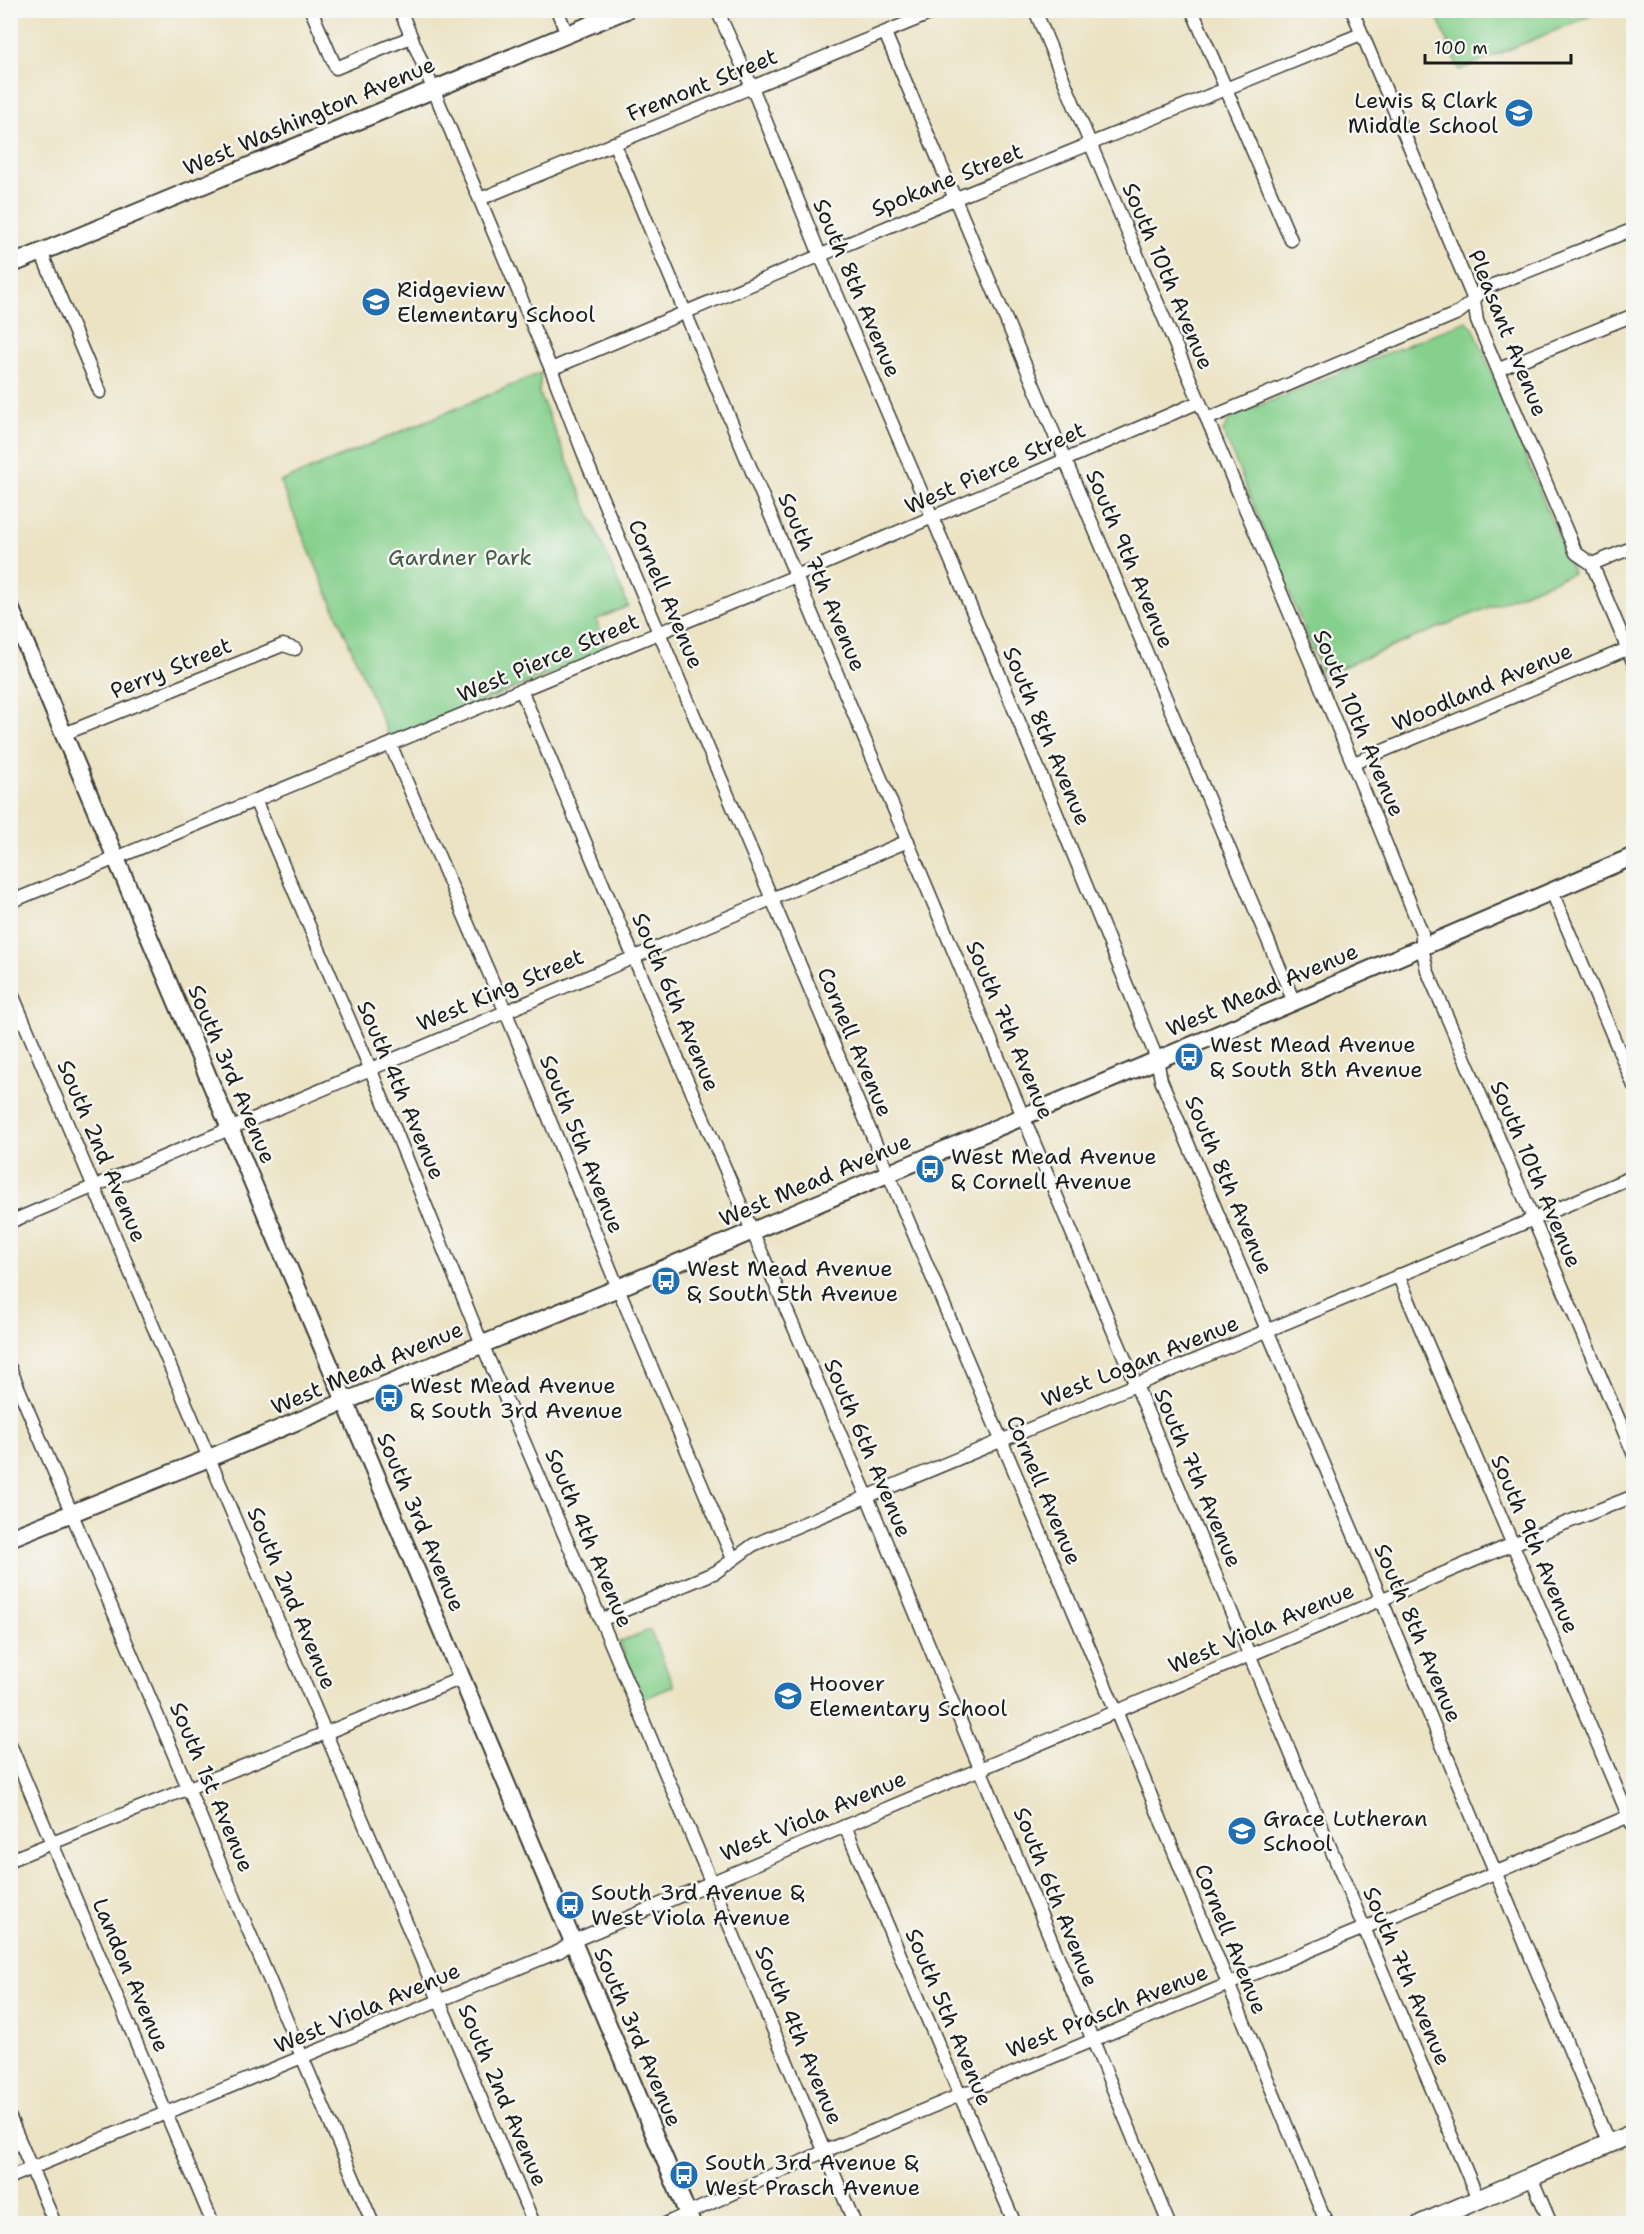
<svg xmlns="http://www.w3.org/2000/svg" width="1644" height="2234" font-family="'Shantell Sans',sans-serif">
  <style>
    .green { fill: #86d08d; stroke: #517654; stroke-width: 1.5 }
    .lines { fill: none; stroke-linecap: round; stroke-linejoin: round }
    .street-casing { stroke: #3b3a35; stroke-width: 15 }
    .secondary-casing { stroke: #3b3a35; stroke-width: 20 }
    .primary-casing { stroke: #3b3a35; stroke-width: 21 }
    .street { stroke: #fff; stroke-width: 12 }
    .secondary { stroke: #fff; stroke-width: 16 }
    .primary { stroke: #fff; stroke-width: 18 }
    .labels { text-anchor: middle; dominant-baseline: central; stroke-width: 5; stroke-linejoin: round; paint-order: stroke }
    .street-label { font-size: 22px; fill: #1c1c1c; stroke: #f6f6f2 }
    .poi-label { font-size: 22px; fill: #1c1c1c; stroke: #f6f6f2; text-anchor: start }
    .park-label { font-size: 22px; fill: #415b44; stroke: #f6f6f2 }
  </style>
  <rect width="100%" height="100%" fill="#f6f6f2"/>
  <filter id="ink" filterUnits="userSpaceOnUse"><feTurbulence type="fractalNoise" baseFrequency=".0167" numOctaves="2"/><feDisplacementMap in="SourceGraphic" scale="12" xChannelSelector="R" yChannelSelector="G"/><feConvolveMatrix kernelMatrix="1 2 1 2 8 2 1 2 1" color-interpolation-filters="sRGB"/></filter>
  <filter id="wash" filterUnits="userSpaceOnUse"><feTurbulence type="fractalNoise" baseFrequency=".008" numOctaves="4" result="noise"/><feDisplacementMap in="SourceGraphic" scale="24" xChannelSelector="R" yChannelSelector="G"/><feGaussianBlur stdDeviation="1.35" result="paint"/><feColorMatrix in="noise" values="0 0 0 0 0 0 0 0 0 0 0 0 0 0 0 0 0 1.4 0 .05"/><feComposite in="paint" operator="in"/></filter>
  <g filter="url(#wash)">
    <rect width="100%" height="100%" fill="#ece3c4"/>
    <g class="green">
      <path d="M1435 11H1603L1459 70Z"/>
      <path d="M1466 321 1473 327 1573 573 1323 675 1223 431 1231 417Z"/>
      <path d="M541 373 539 393 628 606 596 620 609 650 390 739 280 482Z"/>
      <path d="M650 1630 674 1686 648 1697 642 1696 619 1642Z"/>
    </g>
  </g>
  <g filter="url(#ink)">
    <g class="lines">
      <g class="street-casing">
        <g id="street">
          <path d="M311 10 336 68 411 37"/>
          <path d="M400 10 551 369 588 465 1116 1711 1327 2224"/>
          <path d="M557 10 567 34"/>
          <path d="M717 10 752 87 820 255 1007 692 1157 1059 1161 1080 1382 1601 1609 2144"/>
          <path d="M1035 10C1161 319 1298 623 1422 933V947L1427 970 1634 1455"/>
          <path d="M1192 10 1291 240"/>
          <path d="M1352 10 1474 300 1477 321 1576 553 1592 564 1634 664"/>
          <path d="M885 33 1294 1002"/>
          <path d="M614 143 1478 2199"/>
          <path d="M480 199 939 10"/>
          <path d="M41 252 100 392"/>
          <path d="M551 369 954 199 1361 34"/>
          <path d="M1499 369 1634 315"/>
          <path d="M1207 419 1458 313 1474 300 1483 289 1634 229"/>
          <path d="M1592 564 1634 547"/>
          <path d="M522 692 634 958 867 1496 1169 2224"/>
          <path d="M64 734 283 645 295 649"/>
          <path d="M391 746 505 1010 618 1288 733 1559"/>
          <path d="M1354 763 1627 649"/>
          <path d="M256 802 370 1068 482 1344 601 1620 855 2224"/>
          <path d="M1552 892 1634 1086"/>
          <path d="M10 902 796 576 1199 402"/>
          <path d="M10 989 534 2224"/>
          <path d="M10 1222 908 841"/>
          <path d="M1398 1275 1634 1829"/>
          <path d="M10 1368 373 2224"/>
          <path d="M601 1620 716 1572 753 1545C1045 1420 1341 1303 1634 1176"/>
          <path d="M10 1744 213 2224"/>
          <path d="M845 1826 1015 2224"/>
          <path d="M10 1860 462 1678"/>
          <path d="M10 2118 55 2224"/>
          <path d="M10 2177 560 1951 573 1941 1513 1544 1634 1496"/>
          <path d="M1531 2177 1551 2224"/>
          <path d="M665 2224 825 2151 1364 1928 1634 1814"/>
        </g>
      </g>
      <g class="secondary-casing">
        <g id="secondary">
          <path d="M10 265 626 10"/>
          <path d="M10 607 692 2224"/>
          <path d="M10 1538 209 1458 618 1288 1294 1002 1634 856"/>
        </g>
      </g>
      <g class="primary-casing">
        <path id="primary" d="M1421 2224 1634 2133"/>
      </g>
      <use href="#street" class="street"/>
      <use href="#secondary" class="secondary"/>
      <use href="#primary" class="primary"/>
    </g>
  </g>
  <defs>
    <g id="school-disc" transform="scale(1.5)"><circle r="9.5" fill="#1f6fb2" stroke="#f6f6f2"/><path d="M0-5L7-2L0 1L-7-2ZM-4 1L0 2.5L4 1V4Q0 6-4 4Z" fill="#fff"/></g>
    <g id="bus-disc" transform="scale(1.5)"><circle r="9.5" fill="#1f6fb2" stroke="#f6f6f2"/><path d="M-5-6H5V4H4V6H2V4H-2V6H-4V4H-5ZM-3.5-4V0h7V-4ZM-3.5 1.2v1.5H-2V1.2ZM2 1.2v1.5H3.5V1.2Z" fill="#fff"/></g>
  </defs>
  <g fill-rule="evenodd">
    <use href="#school-disc" x="1519" y="113"/>
    <use href="#school-disc" x="376" y="302"/>
    <use href="#bus-disc" x="1189" y="1057"/>
    <use href="#bus-disc" x="930" y="1169"/>
    <use href="#bus-disc" x="666" y="1281"/>
    <use href="#bus-disc" x="389" y="1398"/>
    <use href="#school-disc" x="788" y="1696"/>
    <use href="#school-disc" x="1242" y="1831"/>
    <use href="#bus-disc" x="570" y="1905"/>
    <use href="#bus-disc" x="684" y="2175"/>
  </g>
  <g class="labels">
    <g class="street-label">
      <text transform="translate(702 85) rotate(-22)">Fremont Street</text>
      <text transform="translate(309 116) rotate(-23)">West Washington Avenue</text>
      <text transform="translate(947 180) rotate(-22)">Spokane Street</text>
      <text transform="translate(1168 276) rotate(67)">South 10th Avenue</text>
      <text transform="translate(857 288) rotate(67)">South 8th Avenue</text>
      <text transform="translate(1508 333) rotate(68)">Pleasant Avenue</text>
      <text transform="translate(995 468) rotate(-24)">West Pierce Street</text>
      <text transform="translate(1130 559) rotate(67)">South 9th Avenue</text>
      <text transform="translate(822 582) rotate(67)">South 7th Avenue</text>
      <text transform="translate(666 594) rotate(67)">Cornell Avenue</text>
      <text transform="translate(548 658) rotate(-23)">West Pierce Street</text>
      <text transform="translate(171 668) rotate(-22)">Perry Street</text>
      <text transform="translate(1482 687) rotate(-23)">Woodland Avenue</text>
      <text transform="translate(1359 723) rotate(67)">South 10th Avenue</text>
      <text transform="translate(1047 736) rotate(67)">South 8th Avenue</text>
      <text transform="translate(500 990) rotate(-23)">West King Street</text>
      <text transform="translate(1262 990) rotate(-23)">West Mead Avenue</text>
      <text transform="translate(676 1002) rotate(67)">South 6th Avenue</text>
      <text transform="translate(1010 1030) rotate(67)">South 7th Avenue</text>
      <text transform="translate(855 1042) rotate(67)">Cornell Avenue</text>
      <text transform="translate(232 1074) rotate(67)">South 3rd Avenue</text>
      <text transform="translate(401 1090) rotate(67)">South 4th Avenue</text>
      <text transform="translate(582 1144) rotate(68)">South 5th Avenue</text>
      <text transform="translate(102 1151) rotate(67)">South 2nd Avenue</text>
      <text transform="translate(1536 1174) rotate(67)">South 10th Avenue</text>
      <text transform="translate(815 1180) rotate(-23)">West Mead Avenue</text>
      <text transform="translate(1229 1185) rotate(67)">South 8th Avenue</text>
      <text transform="translate(1140 1361) rotate(-22)">West Logan Avenue</text>
      <text transform="translate(367 1368) rotate(-23)">West Mead Avenue</text>
      <text transform="translate(868 1448) rotate(67)">South 6th Avenue</text>
      <text transform="translate(1198 1478) rotate(67)">South 7th Avenue</text>
      <text transform="translate(1044 1490) rotate(67)">Cornell Avenue</text>
      <text transform="translate(421 1522) rotate(67)">South 3rd Avenue</text>
      <text transform="translate(589 1538) rotate(67)">South 4th Avenue</text>
      <text transform="translate(1535 1544) rotate(67)">South 9th Avenue</text>
      <text transform="translate(292 1598) rotate(67)">South 2nd Avenue</text>
      <text transform="translate(1261 1628) rotate(-23)">West Viola Avenue</text>
      <text transform="translate(1418 1633) rotate(67)">South 8th Avenue</text>
      <text transform="translate(212 1787) rotate(67)">South 1st Avenue</text>
      <text transform="translate(813 1816) rotate(-23)">West Viola Avenue</text>
      <text transform="translate(1056 1897) rotate(68)">South 6th Avenue</text>
      <text transform="translate(1231 1939) rotate(68)">Cornell Avenue</text>
      <text transform="translate(131 1975) rotate(67)">Landon Avenue</text>
      <text transform="translate(1407 1976) rotate(67)">South 7th Avenue</text>
      <text transform="translate(367 2008) rotate(-23)">West Viola Avenue</text>
      <text transform="translate(1107 2011) rotate(-22)">West Prasch Avenue</text>
      <text transform="translate(949 2017) rotate(67)">South 5th Avenue</text>
      <text transform="translate(799 2035) rotate(67)">South 4th Avenue</text>
      <text transform="translate(638 2037) rotate(67)">South 3rd Avenue</text>
      <text transform="translate(503 2095) rotate(67)">South 2nd Avenue</text>
    </g>
    <g class="poi-label">
      <text x="1498" y="100" text-anchor="end">Lewis &amp; Clark<tspan x="1498" dy="25">Middle School</tspan></text>
      <text x="397" y="289">Ridgeview<tspan x="397" dy="25">Elementary School</tspan></text>
      <text x="1210" y="1044">West Mead Avenue<tspan x="1210" dy="25">&amp; South 8th Avenue</tspan></text>
      <text x="951" y="1156">West Mead Avenue<tspan x="951" dy="25">&amp; Cornell Avenue</tspan></text>
      <text x="687" y="1268">West Mead Avenue<tspan x="687" dy="25">&amp; South 5th Avenue</tspan></text>
      <text x="410" y="1385">West Mead Avenue<tspan x="410" dy="25">&amp; South 3rd Avenue</tspan></text>
      <text x="809" y="1683">Hoover<tspan x="809" dy="25">Elementary School</tspan></text>
      <text x="1263" y="1818">Grace Lutheran<tspan x="1263" dy="25">School</tspan></text>
      <text x="591" y="1892">South 3rd Avenue &amp;<tspan x="591" dy="25">West Viola Avenue</tspan></text>
      <text x="705" y="2162">South 3rd Avenue &amp;<tspan x="705" dy="25">West Prasch Avenue</tspan></text>
    </g>
    <g class="park-label">
      <text x="460" y="557">Gardner Park</text>
    </g>
  </g>
  <rect width="1644" height="2234" fill="none" stroke="#f6f6f2" stroke-width="36"/>
  <path d="M1425 54v9h146v-9" fill="none" stroke="#1c1c1c" stroke-width="3"/>
  <text x="1434" y="54" font-size="18" fill="#1c1c1c" stroke="#f6f6f2" stroke-width="4.5" paint-order="stroke">100 m</text>
</svg>
